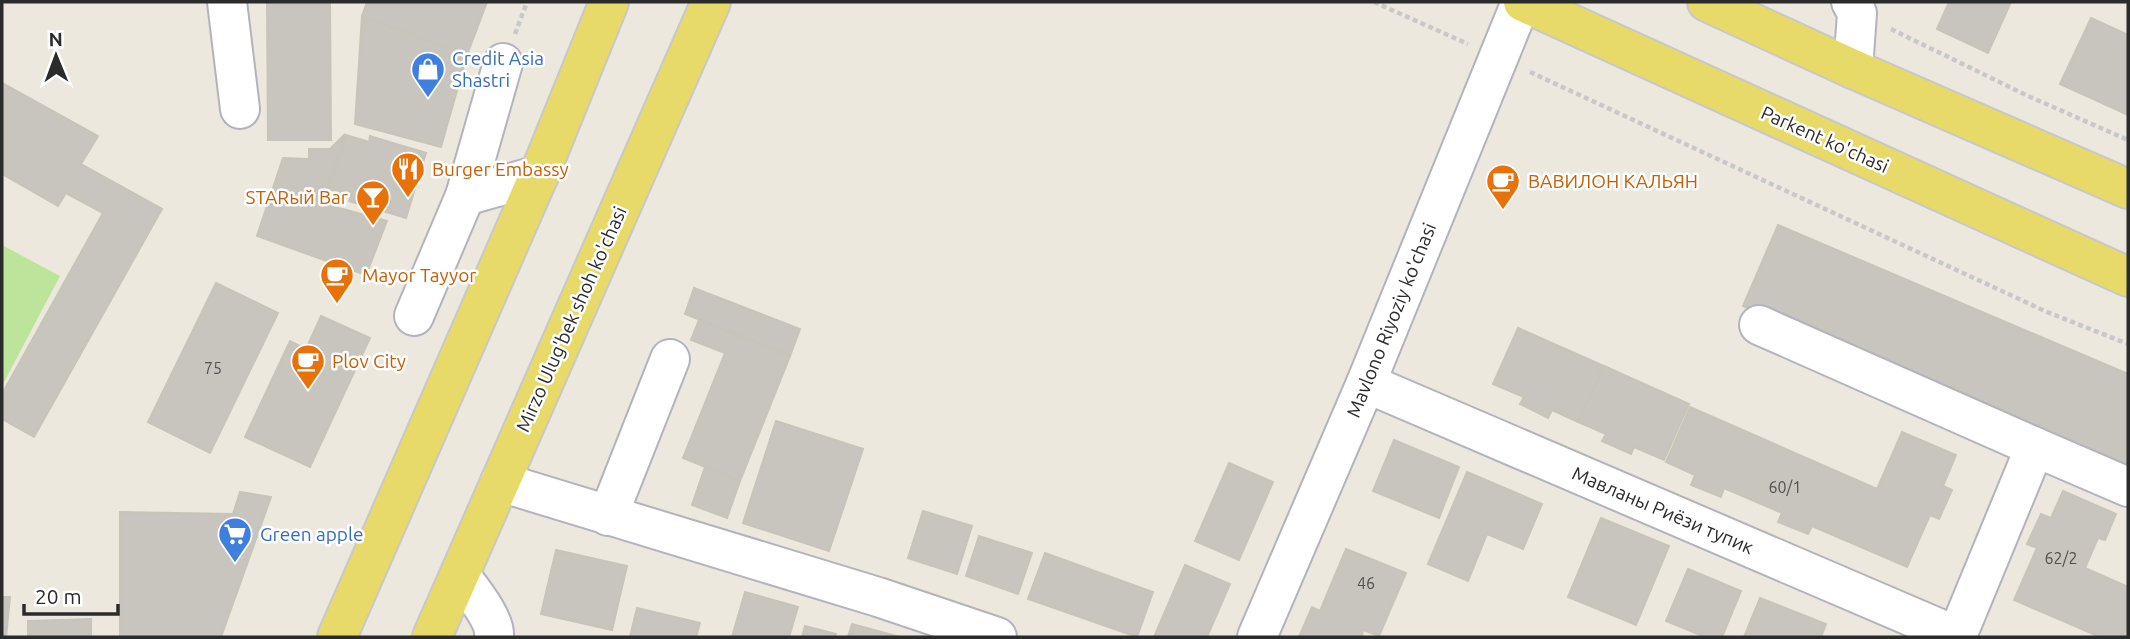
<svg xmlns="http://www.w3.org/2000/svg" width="2130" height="639" font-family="Ubuntu,sans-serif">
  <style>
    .pitch { fill: #bce59b }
    .building { fill: #c8c4be; stroke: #c7c4b8; stroke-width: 2 }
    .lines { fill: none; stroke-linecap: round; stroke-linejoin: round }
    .minor-casing { stroke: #b2b3be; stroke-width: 42 }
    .major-casing { stroke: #c8c8c8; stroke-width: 42 }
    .path { stroke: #c8c8c8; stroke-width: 4.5; stroke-dasharray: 5 3.5; stroke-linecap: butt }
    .minor { stroke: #fff; stroke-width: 38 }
    .major { stroke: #e7da69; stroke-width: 38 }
    .labels { text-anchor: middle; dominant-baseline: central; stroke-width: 5; stroke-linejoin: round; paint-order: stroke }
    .number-label { font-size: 16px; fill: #525150 }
    .shop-label { font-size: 19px; fill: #366cbe; stroke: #fff; text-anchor: start }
    .street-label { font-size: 19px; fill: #2b2b2b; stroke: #fff }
    .food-label { font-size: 19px; fill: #c56008; stroke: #fff; text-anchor: start }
  </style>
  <rect width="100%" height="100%" fill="#ece8de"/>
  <path class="pitch" d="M2 245 60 276 2 386Z"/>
  <g class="building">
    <path d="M267 2H330L331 140H268Z"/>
    <path d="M367 2H487L467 55 362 16Z"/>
    <path d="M1949 2H2011L1988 53 1937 29Z"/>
    <path d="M362 16 467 55 441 147 355 124Z"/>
    <path d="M2091 18 2128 35V115L2060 84Z"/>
    <path d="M2 83 98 136 81 164 162 209 34 437 2 419V394L103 213 66 193 58 206 2 174Z"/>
    <path d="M345 134 324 204 387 221 366 275 257 236 283 158 309 159V149H330Z"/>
    <path d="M346 135 369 142 370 136 426 153 406 218 349 201 351 195 329 189Z"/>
    <path d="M1778 225 2128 374V469L1743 306Z"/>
    <path d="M216 283 278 313 210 453 148 422Z"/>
    <path d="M694 288 800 329 790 356 685 314Z"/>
    <path d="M321 316 370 338 310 467 245 437 290 341 306 349Z"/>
    <path d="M699 320 790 356 740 481 683 458 725 353 691 340Z"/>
    <path d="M1518 328 1604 366 1578 422 1552 410 1548 418 1520 404 1524 397 1493 384Z"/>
    <path d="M1604 366 1689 404 1664 460 1634 447 1631 454 1602 441 1606 434 1578 422Z"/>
    <path d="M1690 407 1877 489 1902 432 1956 455 1943 486 1952 490 1939 519 1930 515 1907 567 1812 526 1808 534 1778 522 1782 513 1724 488 1721 497 1691 485 1695 475 1666 462Z"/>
    <path d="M776 421 863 449 829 551 743 523Z"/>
    <path d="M1394 440 1459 467 1439 518 1373 491Z"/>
    <path d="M1229 463 1273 482 1239 560 1195 541Z"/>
    <path d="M705 467 740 481 727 518 692 505Z"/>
    <path d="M1467 472 1542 504 1523 549 1487 534 1468 581 1428 564Z"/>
    <path d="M2063 491 2116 514 2105 540 2098 538 2085 568 2128 587V637H2100L2014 600 2037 548 2027 544 2041 514 2051 518Z"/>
    <path d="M240 492 271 497 221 637H120V512L233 514Z"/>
    <path d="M923 511 972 526 957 574 908 558Z"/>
    <path d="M1601 518 1669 546 1636 625 1568 597Z"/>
    <path d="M979 536 1032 553 1018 594 966 576Z"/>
    <path d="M1346 549 1406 573 1379 636 1363 630 1362 637H1299L1312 607 1320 611Z"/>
    <path d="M556 550 627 566 612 630 541 614Z"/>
    <path d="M1045 553 1153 592 1137 637 1028 599Z"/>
    <path d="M1185 565 1230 584 1207 637H1154Z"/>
    <path d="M1688 569 1741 591 1722 637H1705L1666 621Z"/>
    <path d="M745 592 798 607 789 637H732Z"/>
    <path d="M2 597H10L6 637H2Z"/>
    <path d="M1760 598 1826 624 1821 637H1744Z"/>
    <path d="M637 608 700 623 696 637H630Z"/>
    <path d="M91 619V637H28V621Z"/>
    <path d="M852 624 900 637H848Z"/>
    <path d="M805 626 836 634 835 637H802Z"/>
  </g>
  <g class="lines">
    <g class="minor-casing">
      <g id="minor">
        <path d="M227 2 240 109"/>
        <path d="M1851 2 1857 13 1853 69"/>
        <path d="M465 196 539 175"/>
        <path d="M414 316 465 196 503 63"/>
        <path d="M1759 325 2035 447 1957 636"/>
        <path d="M1366 383 1959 637"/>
        <path d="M2035 447 2128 487"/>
        <path d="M500 482 878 597 997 637"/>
        <path d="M608 516 670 359"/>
        <path d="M460 575C470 589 496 619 494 637"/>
        <path d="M1257 637 1366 383 1521 2"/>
      </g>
    </g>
    <g class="major-casing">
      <g id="major">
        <path d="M1523 2 2128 277"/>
        <path d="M1707 2 1853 69 2128 189"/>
        <path d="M337 637 539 175 609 2"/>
        <path d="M432 637 711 2"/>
      </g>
    </g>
    <g class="path">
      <path d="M1374 2 1468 44"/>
      <path d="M1891 29 2028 96 2128 140"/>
      <path d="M515 34 527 2"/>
      <path d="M1530 72 2047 312 2128 344"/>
    </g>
    <use href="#minor" class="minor"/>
    <use href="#major" class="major"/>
  </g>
  <defs>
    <g id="shop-pin" transform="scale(1.75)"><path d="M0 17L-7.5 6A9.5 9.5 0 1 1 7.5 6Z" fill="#3f7fe0" stroke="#fff"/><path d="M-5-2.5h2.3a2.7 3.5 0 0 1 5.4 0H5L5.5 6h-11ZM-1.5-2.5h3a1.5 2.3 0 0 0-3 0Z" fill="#fff"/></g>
    <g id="restaurant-pin" transform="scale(1.75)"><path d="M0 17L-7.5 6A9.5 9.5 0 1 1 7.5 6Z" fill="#e8710a" stroke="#fff"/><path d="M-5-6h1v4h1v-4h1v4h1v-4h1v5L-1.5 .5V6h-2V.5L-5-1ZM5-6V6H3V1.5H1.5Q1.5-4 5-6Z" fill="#fff"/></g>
    <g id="cafe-pin" transform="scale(1.75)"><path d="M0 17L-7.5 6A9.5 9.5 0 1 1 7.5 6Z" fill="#e8710a" stroke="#fff"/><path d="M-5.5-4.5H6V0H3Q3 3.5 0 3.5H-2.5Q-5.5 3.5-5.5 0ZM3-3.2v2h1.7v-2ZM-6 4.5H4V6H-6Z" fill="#fff"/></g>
    <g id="bar-pin" transform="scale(1.75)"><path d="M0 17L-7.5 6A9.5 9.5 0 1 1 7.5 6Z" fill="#e8710a" stroke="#fff"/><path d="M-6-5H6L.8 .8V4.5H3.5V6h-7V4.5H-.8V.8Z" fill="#fff"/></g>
    <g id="supermarket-pin" transform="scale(1.75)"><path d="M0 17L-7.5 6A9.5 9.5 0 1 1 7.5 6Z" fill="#3f7fe0" stroke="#fff"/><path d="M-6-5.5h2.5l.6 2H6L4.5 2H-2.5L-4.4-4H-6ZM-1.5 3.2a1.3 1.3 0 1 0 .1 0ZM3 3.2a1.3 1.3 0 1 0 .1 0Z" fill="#fff"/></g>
  </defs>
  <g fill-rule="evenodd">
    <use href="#shop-pin" x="428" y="69"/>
    <use href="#restaurant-pin" x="408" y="169"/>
    <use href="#cafe-pin" x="1503" y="181"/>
    <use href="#bar-pin" x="373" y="197"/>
    <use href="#cafe-pin" x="337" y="275"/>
    <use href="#cafe-pin" x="308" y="361"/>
    <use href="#supermarket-pin" x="235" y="534"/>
  </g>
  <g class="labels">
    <g class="number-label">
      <text x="213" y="368">75</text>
      <text x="1785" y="487">60/1</text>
      <text x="2061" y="558">62/2</text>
      <text x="1366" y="583">46</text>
    </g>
    <g class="shop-label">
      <text x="452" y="58">Credit Asia<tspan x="452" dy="22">Shastri</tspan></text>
      <text x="260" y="534">Green apple</text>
    </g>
    <g class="street-label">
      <text transform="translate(1825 139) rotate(24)">Parkent ko'chasi</text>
      <text transform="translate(571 319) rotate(-66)">Mirzo Ulug'bek shoh ko'chasi</text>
      <text transform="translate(1391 320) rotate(-68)">Mavlono Riyoziy ko'chasi</text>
      <text transform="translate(1663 510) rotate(23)">Мавланы Риёзи тупик</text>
    </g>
    <g class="food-label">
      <text x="432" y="169">Burger Embassy</text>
      <text x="1528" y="181">ВАВИЛОН КАЛЬЯН</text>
      <text x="348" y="197" text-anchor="end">STARый Bar</text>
      <text x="362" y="275">Mayor Tayyor</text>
      <text x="332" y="361">Plov City</text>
    </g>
  </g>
  <rect width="2130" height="639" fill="none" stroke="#2b2b2b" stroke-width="7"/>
  <g transform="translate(56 56) rotate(359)" stroke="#ffffff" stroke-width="5" paint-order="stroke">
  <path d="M0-5L12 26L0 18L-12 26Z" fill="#2b2b2b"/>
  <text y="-10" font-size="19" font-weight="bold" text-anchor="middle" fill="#2b2b2b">N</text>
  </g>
  <path d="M24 604v10h94v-10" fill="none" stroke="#2b2b2b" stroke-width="3.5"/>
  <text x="35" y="604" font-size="21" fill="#2b2b2b" stroke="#ffffff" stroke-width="5" paint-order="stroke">20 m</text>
</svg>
